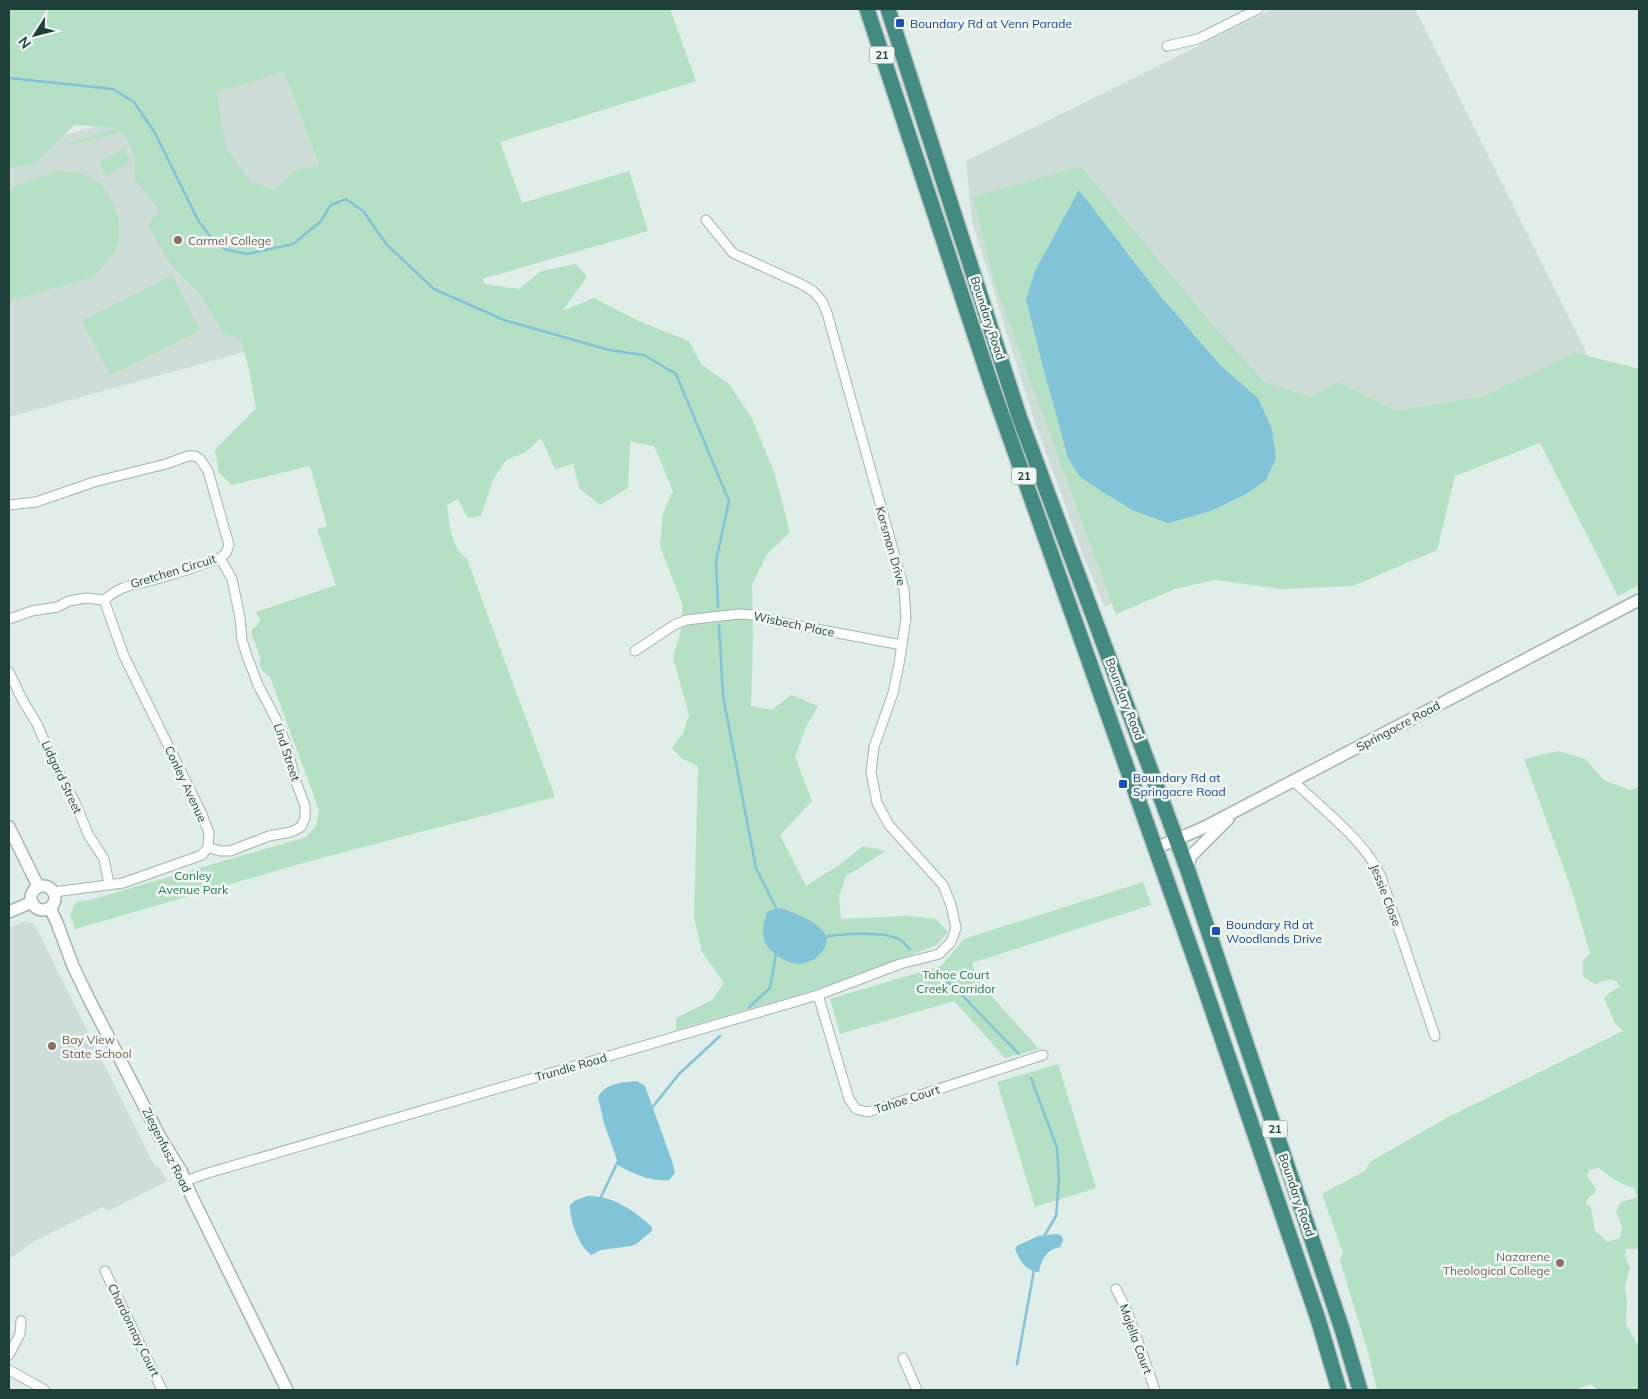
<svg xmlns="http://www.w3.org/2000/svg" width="1648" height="1399" font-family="Mulish,sans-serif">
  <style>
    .built { fill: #ceddd7 }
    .green { fill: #b6e0c5; fill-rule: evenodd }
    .water { fill: #82c3d8 }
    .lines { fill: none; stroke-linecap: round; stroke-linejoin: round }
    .stream { stroke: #82c3d8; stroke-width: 2.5 }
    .minor-casing { stroke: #a2b5b0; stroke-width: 11 }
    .tertiary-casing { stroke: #a2b5b0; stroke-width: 14 }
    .trunk-casing { stroke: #c0c9c8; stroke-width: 18 }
    .minor { stroke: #fff; stroke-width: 9 }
    .tertiary { stroke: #fff; stroke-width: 11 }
    .trunk { stroke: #448a80; stroke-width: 15 }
    .transit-dot { fill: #1a4fb4; stroke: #f1f9f5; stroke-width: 2 }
    .education-dot { fill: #8d6e63; stroke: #f1f9f5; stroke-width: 2 }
    .labels { text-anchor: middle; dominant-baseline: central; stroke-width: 5; stroke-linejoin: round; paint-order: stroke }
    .shield { fill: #f1f9f5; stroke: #5e7771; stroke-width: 1 }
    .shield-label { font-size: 11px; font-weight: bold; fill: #1f3f39 }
    .transit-label { font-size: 12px; fill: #164399; stroke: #f1f9f5; text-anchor: start }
    .education-label { font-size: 12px; fill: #785e54; stroke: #f1f9f5; text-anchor: start }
    .street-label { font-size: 12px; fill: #1f3f39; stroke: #f1f9f5 }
    .park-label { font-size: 12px; fill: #257a4d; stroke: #f1f9f5 }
  </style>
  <rect width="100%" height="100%" fill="#e0ede8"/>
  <g class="built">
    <path d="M1273 9H1415L1592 364 1105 607 1085 560 1032 414 972 221 966 161Z"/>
    <path d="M284 72 375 316 9 417V151Z"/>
    <path d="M25 921 32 923 36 927 154 1165 160 1168 167 1181 108 1211 103 1207 35 1241 9 1259V928Z"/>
  </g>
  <g class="green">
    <path d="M9 9H670L696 81 500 142 522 203 629 171 648 231 482 279 485 284 519 289 541 271 576 264 587 277 562 311 594 298 641 322 689 341 701 364 729 384 752 418 774 472 790 532 767 554 752 585 753 640 751 706 772 710 791 695 818 706 806 727 795 757 812 801 780 835 806 886 839 865 863 846 886 851 846 876 839 896 841 919 906 916 936 919 948 932 937 945 829 986 676 1030V1018L712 1000 724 983 702 952 694 918 698 766 681 758 672 748 683 733 689 715 673 657 680 634 683 606 660 546 663 513 673 491 654 446 630 442 628 488 600 505 580 489 573 464 555 469 541 438 526 452 506 460 493 480 481 516 468 518 458 499 447 505C450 525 450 546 467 559L555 797 310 861 75 929 70 914 76 902 90 900 306 837 316 826 319 810 270 677C263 671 257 668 261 658 256 650 256 642 251 634L252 629 257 626 260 619 256 612 336 585 317 529 327 526 310 466 232 485 219 473 215 450 256 408 248 365 240 339 223 332 199 293 170 264 148 225 159 209 135 180V158L125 135 117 130V133L68 145V143L114 129 111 127 74 125 35 164 9 168ZM284 72 319 165 292 172 276 190 251 183 226 147 216 92Z"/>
    <path d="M124 149 131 162 106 176 99 162Z"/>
    <path d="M1081 167 1216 329 1264 382 1311 397 1338 382 1396 411 1485 396 1574 353 1637 368 1639 367V585L1618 596 1540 443 1455 476 1437 550 1353 586 1281 589 1215 580 1175 589 1116 614 995 284 973 197ZM1127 250 1162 298 1221 366 1258 398 1272 429 1276 458 1246 494 1211 511 1168 523 1101 491 1079 476 1068 458Z"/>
    <path d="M59 171C72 172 85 173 96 181 104 187 110 197 114 206 127 236 115 257 92 277L9 301V188Z"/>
    <path d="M172 276 200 330 110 375 82 321Z"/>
    <path d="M1558 751 1585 759 1604 780 1630 790 1639 787V1249H1626L1625 1256 1630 1268 1625 1286 1627 1302 1626 1324 1639 1347V1390H1598L1591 1384 1574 1390H1377L1368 1352 1340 1261 1343 1253 1322 1194 1365 1171 1370 1162 1446 1118 1623 1031 1615 1023 1604 998 1612 991 1620 987 1617 981 1610 979 1595 984 1583 976V961L1590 953 1572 891 1524 759ZM1599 1168C1610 1177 1620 1184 1634 1188L1637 1197 1621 1202 1616 1211 1622 1227 1620 1238 1608 1242 1595 1231 1591 1207 1585 1203 1590 1196 1594 1195 1596 1189 1587 1176 1589 1170Z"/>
    <path d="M1143 882 1151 905 972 963 978 981 1039 1049 1005 1058 954 1001 840 1034 830 999 941 966 964 939Z"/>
    <path d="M1058 1064 1096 1188 1035 1207 997 1082Z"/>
  </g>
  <g class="water">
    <path d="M1079 190 1162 298 1221 366 1258 398 1272 429 1276 458 1266 480 1246 494 1211 511 1168 523 1134 511 1101 491 1079 476 1068 458 1042 363 1026 299 1035 271Z"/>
    <path d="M780 908C795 913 843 929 821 953 816 957 812 962 805 963 797 965 790 963 783 959 761 948 759 931 768 911Z"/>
    <path d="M637 1081 645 1086 672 1161 675 1173 669 1180C651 1182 635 1174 619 1166L604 1123 598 1097C607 1082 621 1083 637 1081Z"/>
    <path d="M588 1196C614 1196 633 1210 652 1227V1231L636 1244 631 1246 601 1250 591 1255C578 1244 570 1222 570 1205L576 1200Z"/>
    <path d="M1057 1234 1062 1236 1063 1241 1060 1247C1046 1250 1042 1259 1039 1272 1025 1271 1020 1260 1015 1249L1017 1246 1038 1236Z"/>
  </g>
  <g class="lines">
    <g class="stream">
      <path d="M9 78 113 89 134 102 155 133 199 222 213 240 224 249 247 254 293 244 320 222 331 205 346 199 363 211 387 245 434 289 504 320 609 350 644 355 676 374 729 501 716 561 718 607"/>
      <path d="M719 625 723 696 756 868 777 910"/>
      <path d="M824 937C842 934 887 930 902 941 905 943 907 947 910 949"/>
      <path d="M938 976 953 986 1019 1054"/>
      <path d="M749 1007 770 988 776 954"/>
      <path d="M1031 1078 1057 1148 1059 1180 1056 1216 1043 1238"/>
      <path d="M651 1109 679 1074 720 1036"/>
      <path d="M601 1197 619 1159"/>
      <path d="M1017 1364 1034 1270"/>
    </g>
    <g class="minor-casing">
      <g id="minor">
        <path d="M1167 46 1198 39 1258 9"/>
        <path d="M9 505 36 502 94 482 166 464 188 456H195L200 459 208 471 229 545 226 553 220 558C200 566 178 573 157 579 132 586 125 583 104 600L86 598 69 601 57 607 32 611 9 619"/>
        <path d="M635 651 674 625 686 620 739 614 754 615 784 623 902 645"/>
        <path d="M9 672 22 699 37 724 56 768 75 802 88 834 104 859 109 884"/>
        <path d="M1293 781C1321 807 1364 841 1380 874L1435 1036"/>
        <path d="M208 847 220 851H230L269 836 291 832 301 827 305 818V806L295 779 287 747 276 719 258 685 247 656 242 640 240 618 232 579 220 558"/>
        <path d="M54 892 123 883 202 855 208 847 209 833 201 812 124 656 104 600"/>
        <path d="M818 995 849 1099 856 1109 868 1112 1043 1055"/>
        <path d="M185 1181 208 1173 818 995 900 964 939 954 951 942 956 928 951 905 943 885 889 825 877 803 871 772 874 747 893 693 899 664 906 618 904 589 827 313 822 301 813 291 801 284 733 253 706 220"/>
        <path d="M105 1271 162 1390"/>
        <path d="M1116 1289 1128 1313 1155 1390"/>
        <path d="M9 1355 20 1334 21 1321"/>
        <path d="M903 1358 917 1390"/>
        <path d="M9 1370 45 1390"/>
      </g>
    </g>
    <g class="tertiary-casing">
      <g id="tertiary">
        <path d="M9 827 38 886"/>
        <path d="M1156 848 1203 828 1639 600"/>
        <path d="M1187 868 1191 856 1228 819"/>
        <circle cx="43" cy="898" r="12"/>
        <path d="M50 908 57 923 73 966 88 997 160 1137 181 1171 191 1195 287 1390"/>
        <path d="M9 912 32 902"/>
      </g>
    </g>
    <g class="trunk-casing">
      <g id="trunk">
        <path d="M867 9 993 390 1201 977 1318 1319 1339 1390"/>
        <path d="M888 9 1019 416 1187 868 1342 1329 1360 1390"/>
      </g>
    </g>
    <use href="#minor" class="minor"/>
    <use href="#tertiary" class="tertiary"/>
    <use href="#trunk" class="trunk"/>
  </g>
  <g class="transit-dot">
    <rect x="895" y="18" width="10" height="10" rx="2.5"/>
    <rect x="1118" y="779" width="10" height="10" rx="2.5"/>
    <rect x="1211" y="926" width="10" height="10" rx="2.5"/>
  </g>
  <g class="education-dot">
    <circle cx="178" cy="240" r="5"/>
    <circle cx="52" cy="1046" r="5"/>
    <circle cx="1560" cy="1263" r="5"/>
  </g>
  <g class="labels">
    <g class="shield">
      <rect x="869.5" y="46.5" width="25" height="17" rx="4"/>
      <rect x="1011.5" y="467.5" width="25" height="17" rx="4"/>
      <rect x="1262.5" y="1120.5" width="25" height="17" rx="4"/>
    </g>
    <g class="shield-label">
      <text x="882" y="55">21</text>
      <text x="1024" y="476">21</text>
      <text x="1275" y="1129">21</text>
    </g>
    <g class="transit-label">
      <text x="910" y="23">Boundary Rd at Venn Parade</text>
      <text x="1133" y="777">Boundary Rd at<tspan x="1133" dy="14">Springacre Road</tspan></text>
      <text x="1226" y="924">Boundary Rd at<tspan x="1226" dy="14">Woodlands Drive</tspan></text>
    </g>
    <g class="education-label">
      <text x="188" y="240">Carmel College</text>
      <text x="62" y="1039">Bay View<tspan x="62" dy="14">State School</tspan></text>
      <text x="1550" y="1256" text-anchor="end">Nazarene<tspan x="1550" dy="14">Theological College</tspan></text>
    </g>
    <g class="street-label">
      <text transform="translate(988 318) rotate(72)">Boundary Road</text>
      <text transform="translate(891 546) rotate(74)">Korsman Drive</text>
      <text transform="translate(173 571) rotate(-17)">Gretchen Circuit</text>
      <text transform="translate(794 624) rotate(12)">Wisbech Place</text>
      <text transform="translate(1125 699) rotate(69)">Boundary Road</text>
      <text transform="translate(1398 726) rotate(-28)">Springacre Road</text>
      <text transform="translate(287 752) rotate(72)">Lind Street</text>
      <text transform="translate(62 777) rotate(65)">Lidgard Street</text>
      <text transform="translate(186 784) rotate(65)">Conley Avenue</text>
      <text transform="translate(1386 895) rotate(69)">Jessie Close</text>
      <text transform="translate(571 1067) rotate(-16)">Trundle Road</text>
      <text transform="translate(907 1099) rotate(-18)">Tahoe Court</text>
      <text transform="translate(167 1150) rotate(63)">Ziegenfusz Road</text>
      <text transform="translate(1297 1195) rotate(71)">Boundary Road</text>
      <text transform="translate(134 1330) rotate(64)">Chardonnay Court</text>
      <text transform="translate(1136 1339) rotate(70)">Majella Court</text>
    </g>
    <g class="park-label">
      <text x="193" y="875">Conley<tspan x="193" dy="14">Avenue Park</tspan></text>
      <text x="956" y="974">Tahoe Court<tspan x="956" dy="14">Creek Corridor</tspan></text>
    </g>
  </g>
  <rect width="1648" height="1399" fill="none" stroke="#1f3f39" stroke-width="20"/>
  <g transform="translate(35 35) rotate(234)" stroke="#f1f9f5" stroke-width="4" paint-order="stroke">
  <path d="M0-4L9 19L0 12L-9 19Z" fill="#1f3f39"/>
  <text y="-8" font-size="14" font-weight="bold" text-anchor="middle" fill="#1f3f39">N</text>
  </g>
</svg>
